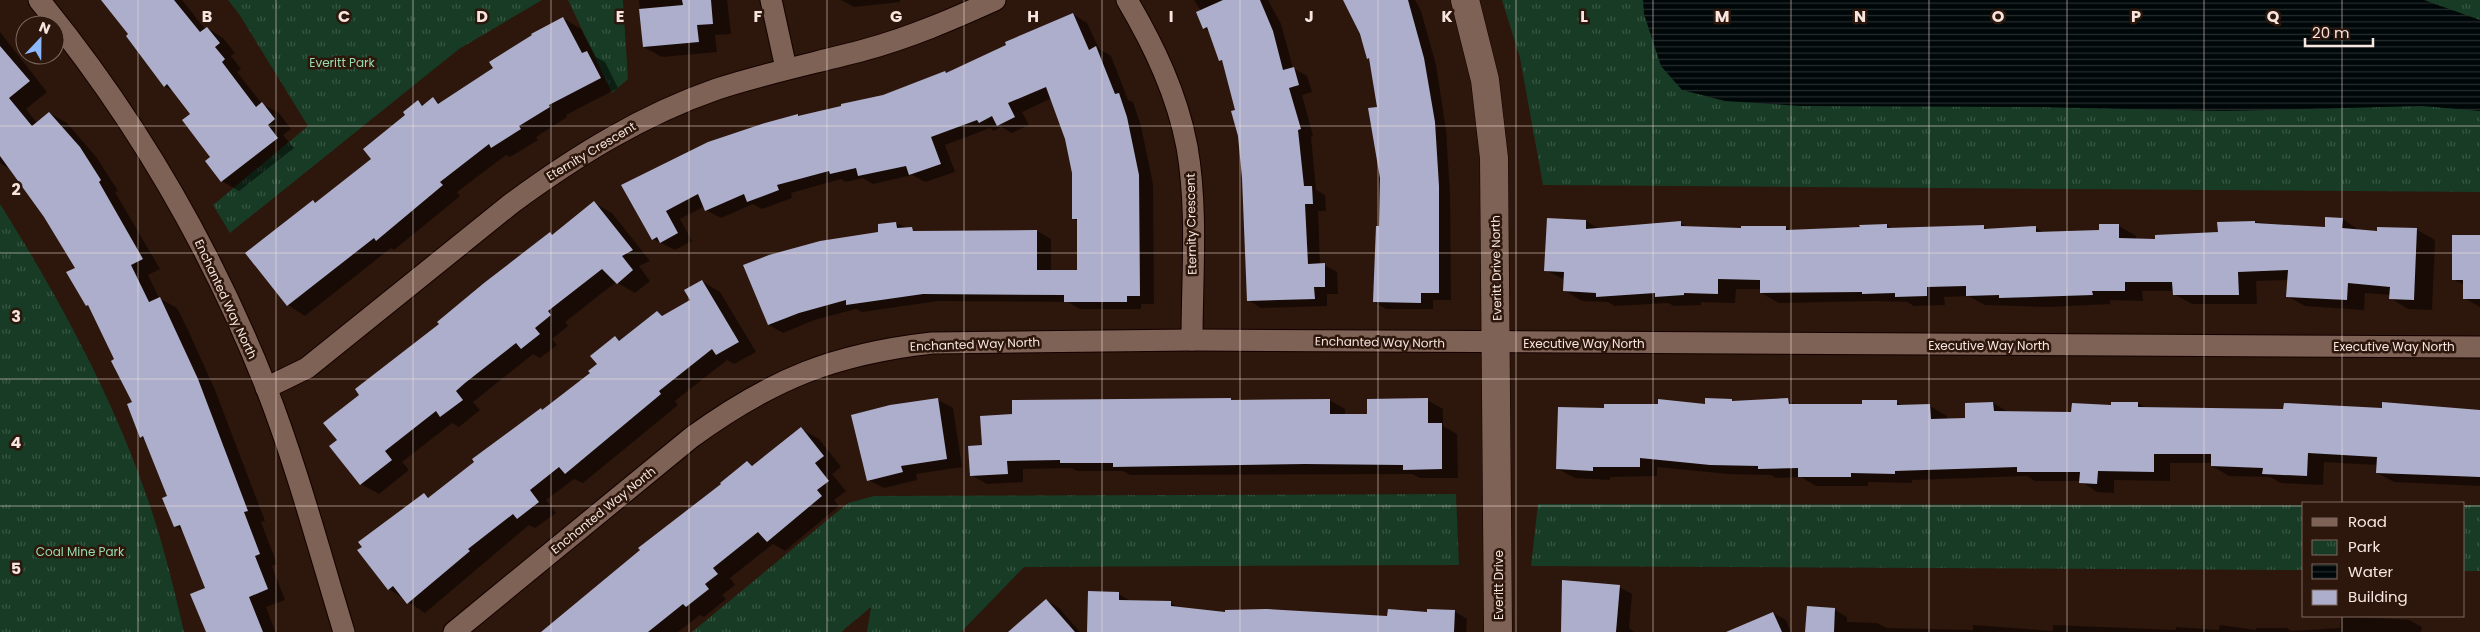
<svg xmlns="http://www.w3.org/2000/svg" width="2480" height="632" font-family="Poppins,sans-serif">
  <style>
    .park { fill: url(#park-tufts) }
    .water { fill: url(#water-rules) }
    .shadow { fill: #0007 }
    .building { fill: #acaecc }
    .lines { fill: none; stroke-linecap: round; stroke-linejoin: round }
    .street-casing { stroke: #140200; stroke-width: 23 }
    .secondary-casing { stroke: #140200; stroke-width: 29 }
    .street { stroke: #7f6256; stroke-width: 21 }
    .secondary { stroke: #7f6256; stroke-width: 28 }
    .grid { fill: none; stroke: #f7e6df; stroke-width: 1; stroke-opacity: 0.55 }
    .labels { text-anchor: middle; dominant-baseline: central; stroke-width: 5; stroke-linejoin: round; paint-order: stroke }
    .park-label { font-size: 12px; fill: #97dcae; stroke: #2d160b }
    .street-label { font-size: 12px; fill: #f7e6df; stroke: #2d160b }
    .grid-label { font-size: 16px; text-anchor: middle; font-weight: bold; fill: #f7e6df; stroke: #2d160b; stroke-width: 5; stroke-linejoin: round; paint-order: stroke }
  </style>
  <defs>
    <pattern id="park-tufts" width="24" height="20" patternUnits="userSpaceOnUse" patternTransform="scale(1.25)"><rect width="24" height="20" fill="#173b25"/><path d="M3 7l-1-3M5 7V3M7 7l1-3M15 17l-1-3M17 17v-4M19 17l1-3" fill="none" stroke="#3a5744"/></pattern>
    <pattern id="water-rules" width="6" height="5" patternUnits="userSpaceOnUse" patternTransform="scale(1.25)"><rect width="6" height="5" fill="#000708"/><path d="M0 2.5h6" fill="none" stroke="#262b2c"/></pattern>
  </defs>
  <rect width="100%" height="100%" fill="#2d160b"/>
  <g class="park">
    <path d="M228 0H542L459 49 230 233 213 205 308 126 239 14Z"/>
    <path d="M568 0H623L628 79 612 93Z"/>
    <path d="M1502 0H2480V192L1543 185 1520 58Z"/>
    <path d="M0 204C57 294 114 399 148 500 163 543 174 588 184 632H0Z"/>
    <path d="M1456 494 1459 565 1024 567 961 632H867L871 607 841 632H692L848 503 874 496Z"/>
    <path d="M1538 504 2304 505V570L1531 566Z"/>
    <rect x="2464" y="505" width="16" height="66"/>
  </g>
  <path class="water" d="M1643 0H2424L2480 20V111L2422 106 2224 111 2034 107 1801 106 1725 101 1682 90 1661 66 1644 14Z"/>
  <g class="shadow">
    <path d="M102 0H182L205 29 207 28 223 38 235 53 231 56 241 69 237 72 262 104 279 113 291 129 283 135 294 148 239 191 222 181 191 114 175 92 164 86 130 34Z"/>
    <path d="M639 0H727L731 34 715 35 717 52 662 57 644 47Z"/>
    <path d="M841 0H900V2L854 7Z"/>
    <path d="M1194 0H1268L1281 24 1293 68 1307 76 1312 92 1302 95 1313 136 1311 137 1316 190 1325 195 1326 211H1318L1320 265H1324L1337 272 1338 294H1327V306L1261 308 1248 300 1244 178 1237 111 1223 62 1220 60 1210 32 1204 28 1201 11Z"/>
    <path d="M1345 0H1415L1421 11 1436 65 1446 130 1450 194 1451 300H1433V309H1386L1374 302 1381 227 1379 108 1370 60Z"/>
    <path d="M1073 14 1087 23 1099 49 1111 56 1128 100 1133 102 1141 126 1153 184 1154 304H1141V309H1080L1068 302 938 301 862 312 856 309 814 320 783 333 769 325 880 233 896 223 919 233 1037 231 1051 239V271H1078V221L1073 219V173L1067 139 1052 98 1022 112 1029 125 1012 133 1001 127 994 131 990 128 945 145 955 172 925 182 912 175 873 184 863 178 846 182 841 179 791 193 792 198 762 209 753 204 721 218 706 210 705 206 680 219 692 241 675 250 653 239 622 185 798 115 801 117 883 96 945 72 948 74Z"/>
    <path d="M563 18 581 29 596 57 605 62 618 88 566 115 567 117 536 137 538 140 510 157 506 155 457 192 460 196 394 250 391 248 305 316 288 305 317 204 373 159 418 102 425 106 433 99 441 103 494 69Z"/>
    <path d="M0 32 47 92 26 109 37 123 49 113 67 123 97 158 118 191 115 192 160 269 148 275 159 298 177 308 188 330 215 390 265 521 261 522 277 564 272 566 285 600 266 607 275 631 280 632H207V588L184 532 175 526 169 497 146 440 141 437 133 403 116 360 91 308 86 305 76 268 45 216 16 173 0 163Z"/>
    <path d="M594 203 612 213 650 261 639 266 650 281 635 293 616 282 565 322 568 326 552 339 557 345 540 358 533 354 473 402 480 410 459 427 452 423 402 462 409 470 379 494 361 484 331 446 553 236Z"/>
    <path d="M2343 219 2360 231 2378 232V228L2417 230 2435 240 2432 310 2408 309 2390 298 2391 295 2365 293 2364 310 2305 306 2287 296 2289 280 2256 281 2257 304H2192L2174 294V291H2142L2143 301 2110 300V304L2049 307 1985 305 1968 296 1944 297 1945 305 1914 306 1907 302 1878 301 1779 303 1761 293V289H1736L1735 303 1701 302V305L1674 306 1668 303 1615 306 1608 302 1582 301 1564 290 1565 280 1546 270 1586 221 1599 229 1680 223 1688 227 1743 229 1786 227 1792 231 1861 229 1887 225 1893 229 1983 226 1989 230 2036 228 2045 233 2100 231 2119 226 2136 236V240H2156L2219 234 2255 222 2326 229Z"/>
    <path d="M2480 236V307L2464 298V285L2453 279Z"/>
    <path d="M702 281 720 292 756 352 734 364 727 360 675 401 678 405 583 483 574 479 546 500 556 513 535 528 529 525 425 613 389 589 425 495 430 498 591 373 615 338 621 341 657 312 664 316 692 301Z"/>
    <path d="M938 400 953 408 962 467 916 474 917 480 884 488 868 480Z"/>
    <path d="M1329 400 1345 409V415H1369L1427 400 1443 409V426L1457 434 1458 478H1420L1412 474 1130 475 1123 471H1077L1072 468 1023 469V482L987 484 971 475 970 447Z"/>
    <path d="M1731 400 1734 402 1788 400 1798 406 1863 405 1896 402 1904 406H1930L1947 416V420H1967L1993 403 2010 413H2072L2112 406V403H2138L2146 408 2480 411V486L2394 482 2377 473 2378 465 2324 462 2323 485 2281 483 2270 477 2229 476 2212 466V463H2170V481L2114 480V493L2097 492 2080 481H2035L2027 476 1912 480V483L1868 482V486H1816L1801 477 1776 478 1771 475 1728 474 1657 467V476L1610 477V480L1575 478 1558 469 1605 409 1706 405Z"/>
    <path d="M801 429 819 439 841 467 832 474 846 491 834 500 839 506 785 551 773 544 730 578 735 585 722 595 726 599 704 617 700 615 678 632H542L723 485 747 462 754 466Z"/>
    <path d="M1619 587 1632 594 1629 628 1634 632H1562Z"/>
    <path d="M1119 594 1132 602 1171 603 1181 609 1226 614 1388 617 1454 611 1467 619 1466 632H1088Z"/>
    <path d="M1046 600 1059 608 1080 632H1010Z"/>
    <path d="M1808 607 1835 610 1847 617V622L1877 623 1887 628 1973 630V625L2053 631V625L2176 630V627L2219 630 2220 625 2256 630V628H2287L2291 631 2340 628 2341 616 2409 620 2422 627 2421 632H1806Z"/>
    <path d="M1773 613 1786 620 1791 632H1729Z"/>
  </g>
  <g class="building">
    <path d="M101 0H174L200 32 207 27 220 43 215 47 225 59 222 62 256 107 262 102 275 119 268 125 278 138 221 182 205 161 210 157 182 120 190 114 167 84 164 87 126 36 128 34Z"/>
    <path d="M682 0H711L713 24 697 25 699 42 643 47 639 9 683 5Z"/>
    <path d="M1223 0H1260L1273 31 1283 70 1294 67 1299 85 1289 88 1301 129 1298 130 1304 186H1312L1313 204H1305L1308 264 1325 263V287H1314L1315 299 1247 301 1242 178 1238 136 1231 111 1235 110 1222 60 1219 61 1207 27 1203 29 1196 12Z"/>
    <path d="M1343 0H1408L1424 58 1435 122 1439 186V293H1421V303L1373 302 1376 226H1379L1380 178 1368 108 1377 107 1369 58 1367 59 1360 34Z"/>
    <path d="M1073 13 1089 50 1096 46 1115 94 1119 93 1127 117 1139 175 1140 296H1127V302H1064V295L923 294 846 305V300L799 313 768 325 743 265 769 255 820 241 878 232V224L896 222 897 228 912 227 913 231 1037 230V270H1077V219H1072V173L1065 139 1046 87 1008 103 1015 117 997 126 992 116 979 123 977 120 931 137 941 164 909 175 906 166 858 176 856 168 830 174 829 171 777 185 779 190 747 202 744 194 705 211 698 194 666 211 678 233 660 243 657 237 652 240 621 185 708 142 765 123 798 114V116L841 106V104L883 95 945 71 946 73 1006 45 1005 42Z"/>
    <path d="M563 17 582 53 587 51 601 78 549 105 550 107 519 126 521 129 491 148 489 144 440 182 443 185 376 241 374 238 287 306 245 253 313 200 315 203 371 159 363 149 405 115 403 112 418 100 422 106 433 97 438 104 493 68 489 62 532 35 531 34Z"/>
    <path d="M0 46 30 81 9 98 32 126 49 112 80 147 101 180 99 182 143 259 131 265 149 302 160 297 198 379 248 511 244 512 260 554 255 556 268 589 249 597 263 632H206L190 594 205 588 180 525 174 527 162 498 167 496 143 436 140 438 127 404 132 402 111 361 114 359 88 305 86 306 66 272 75 268 44 217 0 156Z"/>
    <path d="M594 201 633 250 622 256 633 270 617 284 602 269 548 311 551 315 535 328 540 334 521 349 516 343 465 383 456 391 463 400 440 417 436 411 385 451 392 460 360 485 329 446 337 440 323 423 359 395 355 389 439 324 437 322 484 283 550 232 552 235Z"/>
    <path d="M2325 217 2343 218 2342 228 2377 231V227L2417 228 2414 300 2389 299 2390 287 2348 283 2347 300 2286 297 2288 270 2238 272 2239 295H2173L2172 282H2125V291H2092L2093 295 1999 298V295L1966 296V286L1927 287V296L1895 297V293L1862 294V292L1760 293V280L1718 279V294L1684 293V295L1655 297V293L1596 297V293L1563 291 1564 272 1544 271 1547 218 1586 220V229L1681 221V226L1741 228V226H1786V230L1860 227 1859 225 1887 224V228L1984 225V229L2036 226V232L2099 230V224H2119V238L2155 239V235L2218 232 2217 222 2255 221V223L2325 227Z"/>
    <path d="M2452 235H2480V299H2463V280H2452Z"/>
    <path d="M702 280 739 342 716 355 712 349 659 391 661 394 565 474 559 467 530 490 539 502 517 519 513 514 468 549 470 551 407 604 393 586 388 590 357 550 362 547 358 542 424 493 428 498 474 462 472 459 541 408 542 410 590 373 588 371 597 364 590 356 615 336 619 341 657 311 662 316 690 300 684 290Z"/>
    <path d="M938 398 947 459 901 466 903 472 867 481 851 415 890 405Z"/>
    <path d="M1231 398V400L1330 399V414H1367V399L1428 398V423H1442V469L1403 470V465L1305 464 1113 467V463H1060V460L1007 461 1008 474 970 476 968 446 982 445 980 416 1012 414V400Z"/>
    <path d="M1705 398 1732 399V401L1788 398 1789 404H1862V400H1897V405L1930 404 1931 419 1965 418V403L1993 402 1994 411 2071 412 2072 403 2111 405V402H2138V407L2283 409 2284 403 2382 408V402L2480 410V477L2376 473 2377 457 2308 453 2307 476 2262 474 2263 468 2211 466V454H2154V472L2098 471 2097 484 2079 483 2080 472H2017V467L1895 471V474L1851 473V477H1798V468L1758 469V466L1710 465 1640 458V467H1593V471L1556 469 1558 407 1604 408V404H1658V399L1705 404Z"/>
    <path d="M801 427 824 456 815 463 829 481 817 490 822 496 767 542 758 532 713 568 718 574 705 584 709 589 686 607 683 604 648 632H541L640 550 638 548 721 484 720 483 747 461 752 466Z"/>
    <path d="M1562 580 1620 585 1616 632H1561Z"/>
    <path d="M1088 591 1119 592V600L1171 601V606L1225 612V610L1266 609 1387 616 1388 609 1427 612V609L1455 610 1454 632H1087Z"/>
    <path d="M1046 599 1075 632H1008Z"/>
    <path d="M1807 606 1835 608 1834 632H1805Z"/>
    <path d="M1773 612 1782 632H1726Z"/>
  </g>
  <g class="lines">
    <g class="street-casing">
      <g id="street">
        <path d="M39 0C134 116 211 248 266 387 297 467 319 550 344 632"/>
        <path d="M771 0 786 68"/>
        <path d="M1127 0C1154 46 1177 94 1187 147 1198 210 1192 276 1192 340"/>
        <path d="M266 388 307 368 512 203C576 156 642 115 717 89 766 73 815 63 864 50 909 38 953 19 995 0"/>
        <path d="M454 632 692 437C772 379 834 354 932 343L1192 340 2480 347"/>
      </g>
    </g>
    <g class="secondary-casing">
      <path id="secondary" d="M1465 0 1485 80 1494 158 1498 632"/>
    </g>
    <use href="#street" class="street"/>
    <use href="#secondary" class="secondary"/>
  </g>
  <path class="grid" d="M138 0V632M276 0V632M413 0V632M551 0V632M689 0V632M827 0V632M964 0V632M1102 0V632M1240 0V632M1378 0V632M1516 0V632M1653 0V632M1791 0V632M1929 0V632M2067 0V632M2204 0V632M2342 0V503M0 126H2480M0 253H2480M0 379H2480M0 506H2304M2464 506H2480M2342 616V632"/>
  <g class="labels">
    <g class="park-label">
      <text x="342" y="62">Everitt Park</text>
      <text x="80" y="551">Coal Mine Park</text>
    </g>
    <g class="street-label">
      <text transform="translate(591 151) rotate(-31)">Eternity Crescent</text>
      <text transform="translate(1191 224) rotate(-91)">Eternity Crescent</text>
      <text transform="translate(1496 268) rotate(-91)">Everitt Drive North</text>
      <text transform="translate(226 299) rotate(65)">Enchanted Way North</text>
      <text transform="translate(1380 342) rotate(1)">Enchanted Way North</text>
      <text x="1584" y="343">Executive Way North</text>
      <text transform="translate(975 344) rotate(-2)">Enchanted Way North</text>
      <text x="1989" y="345">Executive Way North</text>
      <text x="2394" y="346">Executive Way North</text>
      <text transform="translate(603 510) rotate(-39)">Enchanted Way North</text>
      <text transform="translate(1498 585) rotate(-90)">Everitt Drive</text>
    </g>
  </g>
  <g class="grid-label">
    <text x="207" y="22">B</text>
    <text x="344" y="22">C</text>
    <text x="482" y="22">D</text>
    <text x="620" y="22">E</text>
    <text x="758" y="22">F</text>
    <text x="896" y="22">G</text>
    <text x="1033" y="22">H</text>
    <text x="1171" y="22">I</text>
    <text x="1309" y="22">J</text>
    <text x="1447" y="22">K</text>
    <text x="1584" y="22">L</text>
    <text x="1722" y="22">M</text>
    <text x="1860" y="22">N</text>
    <text x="1998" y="22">O</text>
    <text x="2136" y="22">P</text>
    <text x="2273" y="22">Q</text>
    <text x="16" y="195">2</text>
    <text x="16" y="322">3</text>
    <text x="16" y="448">4</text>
    <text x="16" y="574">5</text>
  </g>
  <rect x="2302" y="502" width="162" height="115" fill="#2d160b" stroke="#7e6960"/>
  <rect x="2312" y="518" width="25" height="8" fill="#7f6256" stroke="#7e6960"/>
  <text x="2348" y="527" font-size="15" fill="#f7e6df">Road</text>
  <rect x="2312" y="540" width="25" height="15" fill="url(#park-tufts)" stroke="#7e6960"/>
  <text x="2348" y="552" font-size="15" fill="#f7e6df">Park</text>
  <rect x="2312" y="564" width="25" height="15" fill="url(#water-rules)" stroke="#7e6960"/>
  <text x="2348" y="577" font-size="15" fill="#f7e6df">Water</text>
  <rect x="2312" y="590" width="25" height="15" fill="#acaecc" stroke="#7e6960"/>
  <text x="2348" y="602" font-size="15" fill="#f7e6df">Building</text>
  <g transform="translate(40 40) rotate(22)"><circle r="24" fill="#2d160b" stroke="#7e6960"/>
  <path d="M0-4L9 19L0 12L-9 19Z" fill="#8db9fc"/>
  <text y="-8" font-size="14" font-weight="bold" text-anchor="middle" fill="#f7e6df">N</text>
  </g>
  <path d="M2305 38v8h68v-8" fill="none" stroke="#f7e6df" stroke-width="2.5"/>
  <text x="2312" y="38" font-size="15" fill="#f7e6df" stroke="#2d160b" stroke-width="4" paint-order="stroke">20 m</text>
</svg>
